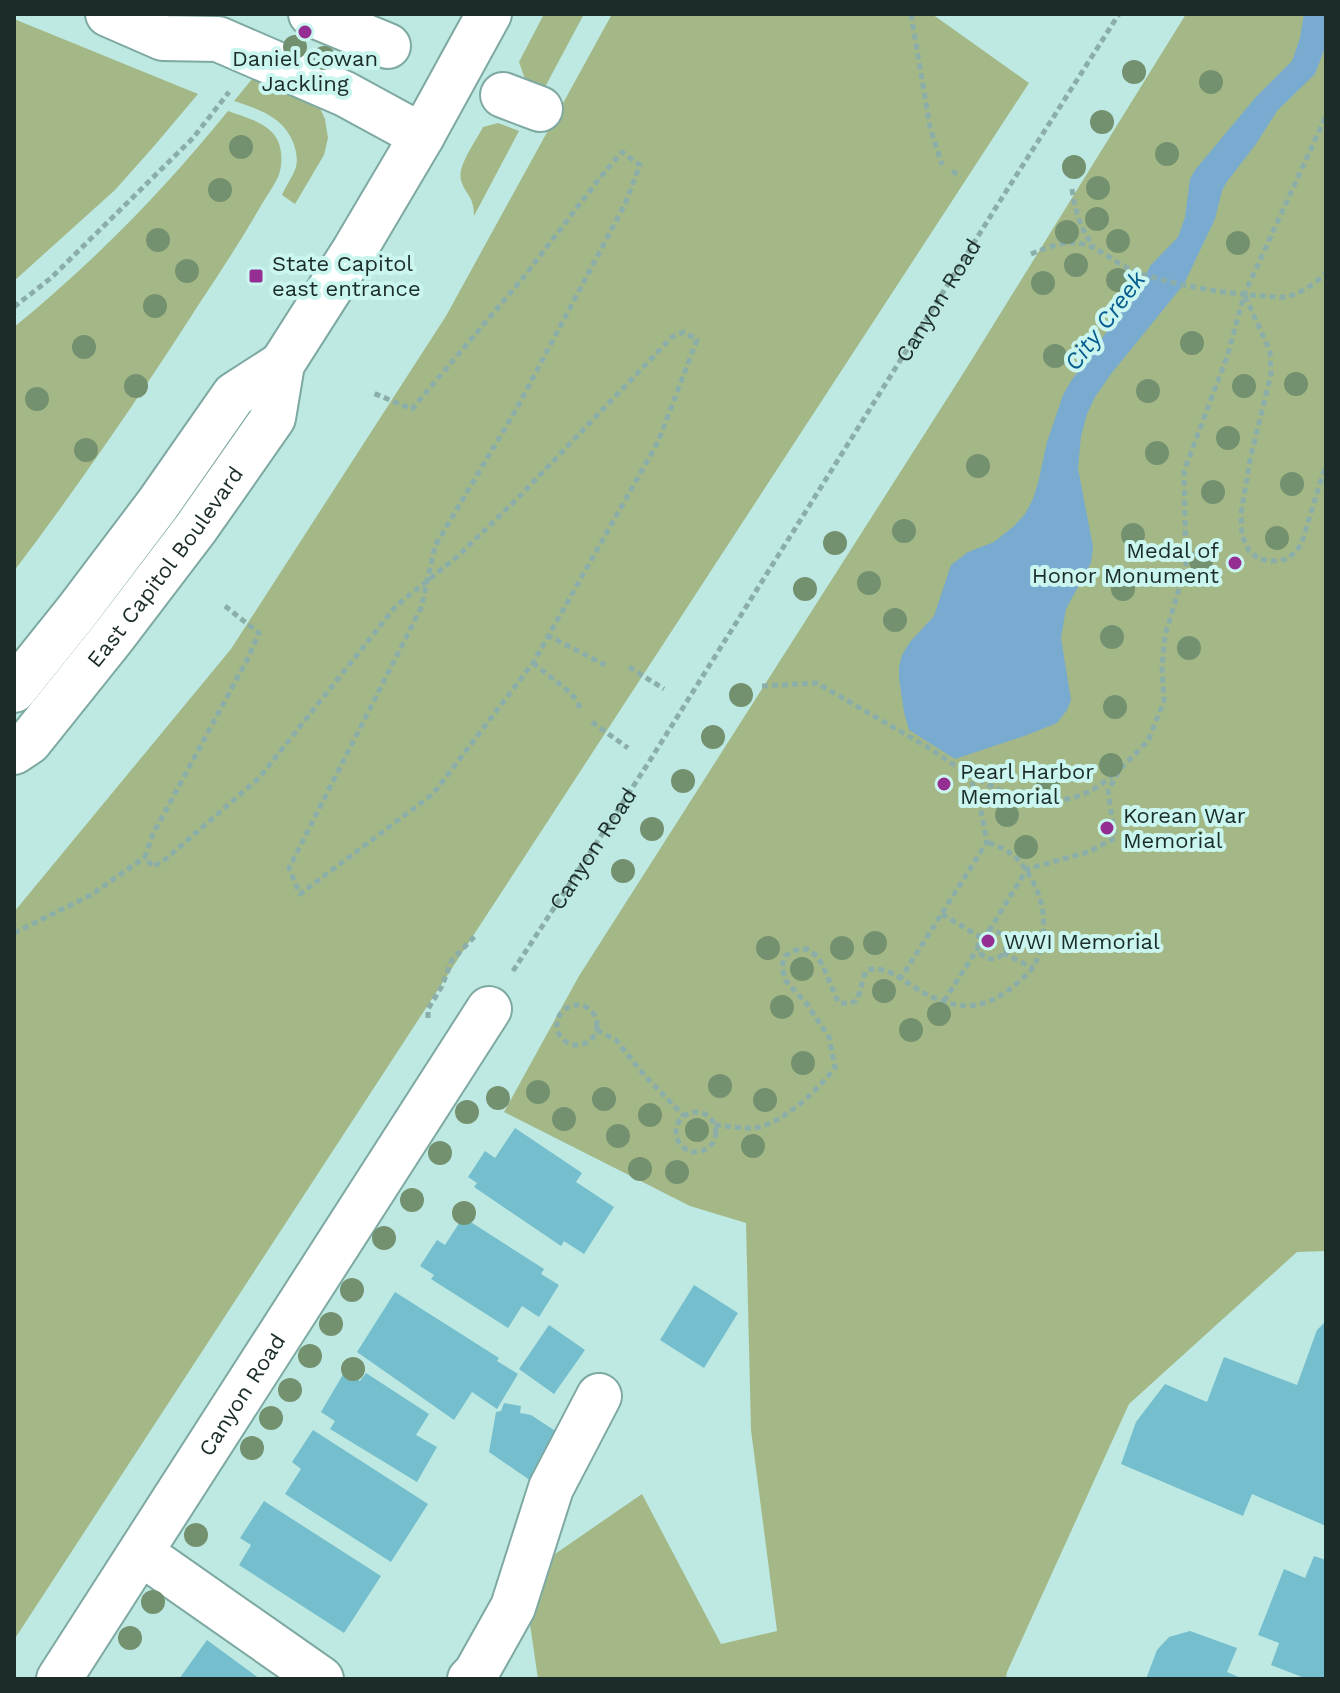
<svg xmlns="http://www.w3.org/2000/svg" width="1340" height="1693" font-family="'Work Sans',sans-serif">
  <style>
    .green { fill: #a4b887 }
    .water { fill: #79aacf }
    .building { fill: #75becd }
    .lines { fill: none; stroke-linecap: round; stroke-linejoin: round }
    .minor-casing { stroke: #7ea9a2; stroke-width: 48 }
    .path { stroke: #8baea9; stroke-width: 5; stroke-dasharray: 6 4; stroke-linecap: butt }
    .minor { stroke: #fff; stroke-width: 44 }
    .tree { fill: #73916e }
    .poi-dot { fill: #952e93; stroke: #caf6ef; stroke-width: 3 }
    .labels { text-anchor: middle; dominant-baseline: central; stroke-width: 8; stroke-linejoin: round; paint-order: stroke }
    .poi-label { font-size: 22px; fill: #1b2c29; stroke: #caf6ef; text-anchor: start }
    .street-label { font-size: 22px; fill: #1b2c29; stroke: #caf6ef }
    .water-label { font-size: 24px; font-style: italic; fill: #075d8d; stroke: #caf6ef }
  </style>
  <rect width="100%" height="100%" fill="#bde9e2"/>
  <g class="green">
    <path d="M544 14H584L545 87 525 79 519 62Z"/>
    <path d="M612 14H932L1029 83 14 1640V912L231 649 446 316Z"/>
    <path d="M1186 14H1326V1251L1297 1252 1129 1404 1007 1672 1006 1679H538L523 1576 642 1494 721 1644 777 1631 751 1430 746 1223 690 1206 504 1112 579 976 966 369Z"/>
    <path d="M14 19 198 94 155 145 115 190 14 281Z"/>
    <path d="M257 73 319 106 325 119 328 138 324 155 295 204 282 195C286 186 293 176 296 167 298 160 296 149 293 142 283 117 259 109 234 101Z"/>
    <path d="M228 111C250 119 279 125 281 153 282 161 281 170 278 177 273 188 265 198 259 209 241 240 221 271 201 301 142 393 80 484 14 571V327C93 263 164 190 228 111Z"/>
    <path d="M498 123 519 131 474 216C474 195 465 195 461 180 457 166 476 141 483 127Z"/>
  </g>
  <path class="water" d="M1304 14H1326V45L1315 74 1277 111 1256 144 1226 183 1222 191 1215 219 1184 284 1111 374 1095 397 1087 414 1081 436 1078 468 1093 547 1091 563 1066 609 1061 638 1071 700 1067 710 1057 723 1027 735 955 759 909 730 904 712 899 678V667L902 655 910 642 934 616 951 565 968 552 994 542 1014 526 1025 514 1033 499 1038 483 1047 442 1063 395 1071 381 1142 283 1150 266 1178 237 1185 217 1190 179 1195 170 1255 98 1292 61 1300 38Z"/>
  <g class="building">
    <path d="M515 1128 582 1173 576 1182 614 1207 584 1254 564 1241 561 1246 474 1187 477 1183 468 1177 485 1151 495 1158Z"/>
    <path d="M463 1217 544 1269 541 1274 559 1285 539 1317 522 1306 508 1328 431 1279 434 1275 420 1266 437 1240 445 1245Z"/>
    <path d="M694 1285 738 1313 704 1368 660 1340Z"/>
    <path d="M395 1292 499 1358 497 1361 518 1374 497 1409 472 1392 454 1420 357 1352Z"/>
    <path d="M1326 1321V1526L1252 1494 1243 1516 1121 1464 1136 1422 1165 1384 1207 1402 1224 1357 1297 1385 1317 1330Z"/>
    <path d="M549 1325 585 1350 554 1394 519 1369Z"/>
    <path d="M345 1371 360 1381 366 1373 429 1414 416 1435 437 1447 417 1482 330 1429 335 1421 321 1412Z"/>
    <path d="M504 1403 521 1406 520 1413 531 1415 560 1434 531 1481 489 1452 496 1412 501 1411Z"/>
    <path d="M313 1430 428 1504 391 1562 285 1494 301 1469 292 1462Z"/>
    <path d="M264 1501 381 1576 344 1633 239 1565 251 1545 240 1538Z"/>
    <path d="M1314 1556 1326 1560V1679H1307L1271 1665 1279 1643 1258 1635 1284 1569 1305 1578Z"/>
    <path d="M1190 1631 1237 1648 1227 1672 1243 1679H1146L1157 1650 1169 1637Z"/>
    <path d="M207 1640 260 1679H179Z"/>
  </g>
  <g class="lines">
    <g class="minor-casing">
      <g id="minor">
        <path d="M108 14 163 38 218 39 345 94 422 136"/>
        <path d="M311 14 388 46"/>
        <path d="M503 95 540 109"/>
        <path d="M14 690 78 610 158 504 234 395 282 364"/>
        <path id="s2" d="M14 752 29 742 113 637 196 528 273 418 282 364 354 251 422 136 489 14"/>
        <path d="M141 1553 321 1679"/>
        <path id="s3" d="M59 1679 489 1009"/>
        <path d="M470 1679 476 1673 513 1607 551 1488 599 1396"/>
      </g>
    </g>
    <g class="path">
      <path d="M911 14 930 127 942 165"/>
      <path d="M952 171 961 177"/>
      <path d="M1072 189C1075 211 1081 230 1094 247"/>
      <path d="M1031 254C1046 248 1063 241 1078 243 1097 246 1111 260 1128 268 1162 284 1227 294 1265 296 1271 296 1278 298 1284 297 1299 295 1316 283 1326 273"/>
      <path d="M1245 296 1270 351 1271 374 1250 460 1241 514 1242 535 1249 551 1259 559 1272 561 1288 559 1301 545 1326 464"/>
      <path d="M14 307 51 278 193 138 229 92"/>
      <path d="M225 606 259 633 247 660 153 834 145 857 153 867 167 858 259 778 396 606 458 556 517 499 672 337 684 332 697 340 658 442 533 663 433 794 300 894 289 868 421 608 435 546 517 408 625 204 640 165 622 152 599 179 523 278 412 409 373 393"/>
      <path d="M547 635 605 665"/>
      <path d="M533 663 572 694 581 709"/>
      <path d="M629 667 664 689"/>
      <path d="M762 686 817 683 929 748 969 775 980 806 987 842 901 978"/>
      <path d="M592 722 628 748"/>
      <path d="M970 775C1012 797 1038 812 1086 793 1097 789 1108 778 1118 771"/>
      <path d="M942 914 980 937"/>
      <path d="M989 931 1027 869 1088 852 1115 838 1108 791 1120 769 1148 741 1164 701 1162 668 1165 635 1186 566 1184 471 1228 354 1244 295 1326 116"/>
      <circle cx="992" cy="945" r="14"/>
      <path d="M14 933 91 895 145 857"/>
      <path d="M1003 953 1033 968"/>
      <path id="s1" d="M513 971 649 762 1000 201 1119 14"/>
      <path d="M944 1001 978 948"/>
      <circle cx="577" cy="1025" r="20"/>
      <path d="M428 1018V1009L442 986 452 960 477 934"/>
      <path d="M597 1030 616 1040 644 1075 684 1116"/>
      <circle cx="696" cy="1132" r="20"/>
      <path d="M715 1125C728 1126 747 1130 760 1127 789 1118 816 1091 835 1068L829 1037 806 1003 785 980 782 966 785 956 796 950 807 949 817 956 823 966 838 1002 848 1004 856 1001C862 990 861 980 867 970 890 964 908 986 928 995 936 999 948 1003 957 1005 985 1009 1004 995 1023 978 1028 973 1032 970 1035 964 1046 939 1047 910 1035 886 1023 861 1013 851 987 842"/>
    </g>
    <use href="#minor" class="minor"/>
  </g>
  <g class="tree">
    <circle cx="295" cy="47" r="12"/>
    <circle cx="324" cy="58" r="12"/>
    <circle cx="1134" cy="72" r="12"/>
    <circle cx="1211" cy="82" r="12"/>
    <circle cx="1102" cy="122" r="12"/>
    <circle cx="241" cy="147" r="12"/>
    <circle cx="1167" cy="154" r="12"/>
    <circle cx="1074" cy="167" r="12"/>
    <circle cx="1098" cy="188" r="12"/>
    <circle cx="220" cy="190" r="12"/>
    <circle cx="1097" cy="219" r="12"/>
    <circle cx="1067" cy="232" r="12"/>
    <circle cx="158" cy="240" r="12"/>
    <circle cx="1118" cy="241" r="12"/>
    <circle cx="1238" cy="243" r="12"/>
    <circle cx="1076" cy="265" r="12"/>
    <circle cx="187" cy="271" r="12"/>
    <circle cx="1118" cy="280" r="12"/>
    <circle cx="1043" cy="283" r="12"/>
    <circle cx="155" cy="306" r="12"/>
    <circle cx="1192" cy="343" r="12"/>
    <circle cx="84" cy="347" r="12"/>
    <circle cx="1055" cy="356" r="12"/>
    <circle cx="1296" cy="384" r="12"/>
    <circle cx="136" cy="386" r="12"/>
    <circle cx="1244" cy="386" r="12"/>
    <circle cx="1148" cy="391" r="12"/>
    <circle cx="37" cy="399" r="12"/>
    <circle cx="1228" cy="438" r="12"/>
    <circle cx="86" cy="450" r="12"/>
    <circle cx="1157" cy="453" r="12"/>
    <circle cx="978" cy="466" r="12"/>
    <circle cx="1292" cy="484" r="12"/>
    <circle cx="1213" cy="492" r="12"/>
    <circle cx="904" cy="531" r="12"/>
    <circle cx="1133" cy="535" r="12"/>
    <circle cx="1277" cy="538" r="12"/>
    <circle cx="835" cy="543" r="12"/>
    <circle cx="1201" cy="561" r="12"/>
    <circle cx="869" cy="583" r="12"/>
    <circle cx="805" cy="589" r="12"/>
    <circle cx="1123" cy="589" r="12"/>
    <circle cx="895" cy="620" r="12"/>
    <circle cx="1112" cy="637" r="12"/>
    <circle cx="1189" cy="648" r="12"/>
    <circle cx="741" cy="695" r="12"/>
    <circle cx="1115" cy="707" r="12"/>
    <circle cx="713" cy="737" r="12"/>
    <circle cx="1111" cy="765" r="12"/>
    <circle cx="683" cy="781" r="12"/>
    <circle cx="1048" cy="781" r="12"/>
    <circle cx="1007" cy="815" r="12"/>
    <circle cx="652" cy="829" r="12"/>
    <circle cx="1026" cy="847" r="12"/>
    <circle cx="623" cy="871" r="12"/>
    <circle cx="875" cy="943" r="12"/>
    <circle cx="768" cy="948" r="12"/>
    <circle cx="842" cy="948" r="12"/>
    <circle cx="802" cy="969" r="12"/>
    <circle cx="884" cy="991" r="12"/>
    <circle cx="782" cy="1007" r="12"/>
    <circle cx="939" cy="1014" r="12"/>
    <circle cx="911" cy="1030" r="12"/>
    <circle cx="803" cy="1063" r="12"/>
    <circle cx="720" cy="1086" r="12"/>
    <circle cx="538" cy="1092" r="12"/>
    <circle cx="498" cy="1098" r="12"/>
    <circle cx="604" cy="1099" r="12"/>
    <circle cx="765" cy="1100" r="12"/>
    <circle cx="467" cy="1112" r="12"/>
    <circle cx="650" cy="1115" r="12"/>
    <circle cx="564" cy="1119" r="12"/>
    <circle cx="697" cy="1130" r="12"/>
    <circle cx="618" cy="1136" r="12"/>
    <circle cx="753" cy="1146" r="12"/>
    <circle cx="440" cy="1153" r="12"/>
    <circle cx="640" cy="1169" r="12"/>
    <circle cx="677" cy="1172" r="12"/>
    <circle cx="412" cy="1200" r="12"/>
    <circle cx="464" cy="1213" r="12"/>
    <circle cx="384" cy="1238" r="12"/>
    <circle cx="352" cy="1290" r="12"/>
    <circle cx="331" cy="1324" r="12"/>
    <circle cx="310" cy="1356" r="12"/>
    <circle cx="353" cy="1369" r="12"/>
    <circle cx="290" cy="1390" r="12"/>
    <circle cx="271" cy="1418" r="12"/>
    <circle cx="252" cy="1448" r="12"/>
    <circle cx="196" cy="1535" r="12"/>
    <circle cx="153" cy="1602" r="12"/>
    <circle cx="130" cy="1638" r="12"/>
  </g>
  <g class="poi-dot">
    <circle cx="305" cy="32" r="8"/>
    <rect x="248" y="268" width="16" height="16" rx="4"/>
    <circle cx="1235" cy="563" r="8"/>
    <circle cx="944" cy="784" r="8"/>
    <circle cx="1107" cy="828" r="8"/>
    <circle cx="988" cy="941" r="8"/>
  </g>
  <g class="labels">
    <g class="poi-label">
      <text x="305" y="58" text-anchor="middle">Daniel Cowan<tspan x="305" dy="25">Jackling</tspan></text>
      <text x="272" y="263">State Capitol<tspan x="272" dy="25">east entrance</tspan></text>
      <text x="1219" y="550" text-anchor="end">Medal of<tspan x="1219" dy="25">Honor Monument</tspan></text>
      <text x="960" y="771">Pearl Harbor<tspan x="960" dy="25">Memorial</tspan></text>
      <text x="1123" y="815">Korean War<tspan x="1123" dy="25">Memorial</tspan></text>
      <text x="1004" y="941">WWI Memorial</text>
    </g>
    <g class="street-label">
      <text stroke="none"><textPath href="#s1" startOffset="794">Canyon Road</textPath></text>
      <text stroke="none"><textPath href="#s2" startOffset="240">East Capitol Boulevard</textPath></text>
      <text stroke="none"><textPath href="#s1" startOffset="146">Canyon Road</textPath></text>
      <text stroke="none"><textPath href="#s3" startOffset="338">Canyon Road</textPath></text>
    </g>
    <g class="water-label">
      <text transform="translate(1105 321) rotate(-53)">City Creek</text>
    </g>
  </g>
  <rect width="1340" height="1693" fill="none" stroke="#1b2c29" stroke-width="32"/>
</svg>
